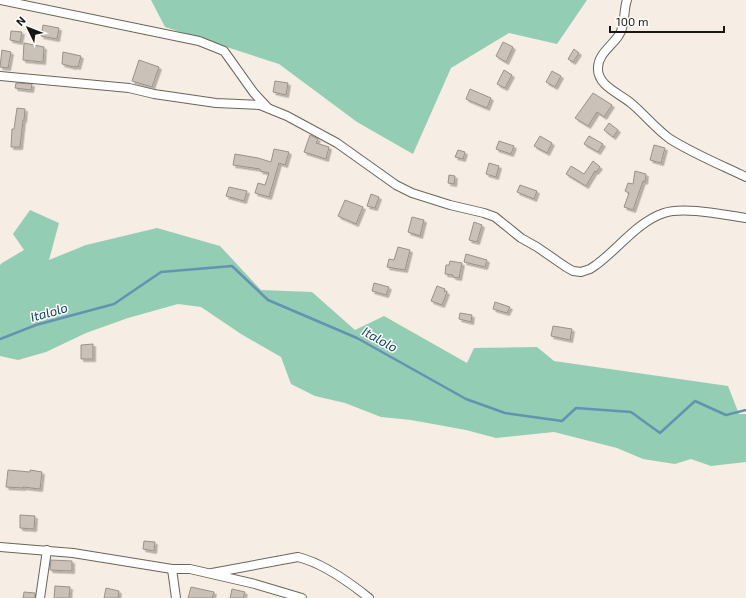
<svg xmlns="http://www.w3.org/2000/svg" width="746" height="598" font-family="'Exo 2',sans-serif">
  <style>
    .green { fill: #93cdb3 }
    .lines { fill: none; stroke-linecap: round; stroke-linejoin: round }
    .stream { stroke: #6493b2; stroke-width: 2.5 }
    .building { fill: #cac1b8; stroke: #9a9289; filter: url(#shadow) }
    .minor-casing { stroke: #6b645b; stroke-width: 10 }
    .minor { stroke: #fff; stroke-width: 8 }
    .labels { text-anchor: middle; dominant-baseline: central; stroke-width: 3; stroke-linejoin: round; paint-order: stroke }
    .water-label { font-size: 13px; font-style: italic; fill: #073f5d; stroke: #fefcfa }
  </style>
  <defs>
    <filter id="shadow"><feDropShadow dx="2.5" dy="2.5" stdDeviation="0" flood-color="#0004"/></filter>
  </defs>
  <rect width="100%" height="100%" fill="#f6eee4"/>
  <g class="green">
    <path d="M151 0H587L557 44 509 33 451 68 413 154 357 122 279 64 165 27Z"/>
    <path d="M30 210 59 223 49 260 86 245 157 228 220 246 261 290 312 292 355 330 384 316 467 363 474 348 537 347 554 361 728 386 739 414H746V462L711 466 691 459 675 464 643 459 617 448 554 432 496 438 466 430 411 420 381 417 345 403 315 396 291 384 281 357 241 334 201 307 178 304 128 318 86 333 46 352 18 360 0 356V265L2 263 24 250 13 234Z"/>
  </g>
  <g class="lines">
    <path class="stream" d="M0 339 36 325 114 304 161 272 232 266 268 300 357 338 466 399 505 413 562 421 576 408 631 412 660 433 695 401 726 415 746 410"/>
  </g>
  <g class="building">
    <path d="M43 25 59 28 57 39 41 36Z"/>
    <path d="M11 31 22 32 20 42 10 40Z"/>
    <path d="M503 42 513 47 506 62 496 56Z"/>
    <path d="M24 43 44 47 43 62 23 60Z"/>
    <path d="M574 49 579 53 573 62 568 59Z"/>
    <path d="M2 50 11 52 8 68 0 67Z"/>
    <path d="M63 52 81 56 78 67 75 66 74 67 62 64Z"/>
    <path d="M139 60 159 67 152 87 132 81Z"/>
    <path d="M504 70 512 75 505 88 497 84Z"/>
    <path d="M552 71 561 76 555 87 546 82Z"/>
    <path d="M275 81 288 83 286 95 273 92Z"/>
    <path d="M16 83 32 84 31 90 15 88Z"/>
    <path d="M470 89 491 98 487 108 466 99Z"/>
    <path d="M593 93 612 105 604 117 597 112 588 126 575 118Z"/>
    <path d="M17 108 25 109 24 120H23L20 147H11L12 129H14Z"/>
    <path d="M609 123 618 130 613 137 604 130Z"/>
    <path d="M310 135 318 139 316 143 329 147 326 159 304 152Z"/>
    <path d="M540 136 552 143 547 153 534 146Z"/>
    <path d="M589 136 603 144 598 152 584 144Z"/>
    <path d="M499 141 514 146 511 154 496 149Z"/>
    <path d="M654 145 665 148 661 163 650 160Z"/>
    <path d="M274 149 289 152 285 165 279 163 269 197 255 193 258 183 265 185 269 173 260 171V169L233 165 235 154 258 158 271 162Z"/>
    <path d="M458 150 465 152 463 159 455 157Z"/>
    <path d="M593 161 600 167 596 172 595 171 586 186 566 174 571 166 584 174Z"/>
    <path d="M489 163 499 166 496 177 486 174Z"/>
    <path d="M635 171 646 174 645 182 643 181 633 210 624 207 629 193 625 191 628 183 633 184Z"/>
    <path d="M449 175 455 176 454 184 448 183Z"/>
    <path d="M520 185 537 191 534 199 517 192Z"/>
    <path d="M229 187 247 191 244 201 226 196Z"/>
    <path d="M371 194 379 197 375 208 367 206Z"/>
    <path d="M345 200 363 207 356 224 338 216Z"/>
    <path d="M412 217 424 220 420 236 408 232Z"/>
    <path d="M474 222 482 225 477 242 469 240Z"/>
    <path d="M398 247 410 250 405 270 387 267 389 259 394 260Z"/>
    <path d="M466 254 487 260 485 267 464 262Z"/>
    <path d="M450 261 462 263 459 278 453 277V275L445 274 446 265H449Z"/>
    <path d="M374 283 389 287 386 295 372 291Z"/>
    <path d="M437 286 445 289 444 291 447 292 442 305 431 301Z"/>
    <path d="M495 302 510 307 507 313 493 309Z"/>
    <path d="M460 313 472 315 471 322 459 319Z"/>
    <path d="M553 326 572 329 570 340 551 336Z"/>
    <path d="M93 344V359H81V345Z"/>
    <path d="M8 470 30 472V470L42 472 40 489 23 487V488L6 487Z"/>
    <path d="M20 515 35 516 34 529 20 528Z"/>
    <path d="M144 541 155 542 154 551 143 549Z"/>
    <path d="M51 560 72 561V571L50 570Z"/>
    <path d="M55 586 70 587 69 598H54Z"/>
    <path d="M191 587 214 592 212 598H188Z"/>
    <path d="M106 588 119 591 118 598H104Z"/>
    <path d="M232 589 245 592 243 598H230Z"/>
    <path d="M24 592 35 593V598H23Z"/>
  </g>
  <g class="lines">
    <g class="minor-casing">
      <g id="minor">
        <path d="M0 0 199 41 224 51 254 93 267 107"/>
        <path d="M627 0C623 11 626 25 619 35 612 46 598 54 598 68 597 86 621 94 632 104 645 115 656 129 670 139 694 154 721 165 746 177"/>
        <path d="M0 76 129 88 154 94 216 103 260 105 287 116 337 143 396 185 412 193 450 205 484 213 495 217 521 238 537 247 566 267 573 271 581 272 590 269 596 265C618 249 637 222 664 213 683 206 725 215 746 218"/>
        <path d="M0 547 73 553 172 569H190L255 584 302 598"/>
        <path d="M172 569 176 598"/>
        <path d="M212 573 298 557C323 563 349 582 369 598"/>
        <path d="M40 598 47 550"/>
      </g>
    </g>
    <use href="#minor" class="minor"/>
  </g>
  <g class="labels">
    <g class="water-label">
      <text transform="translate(49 312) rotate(-16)">Italolo</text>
      <text transform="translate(380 339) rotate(29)">Italolo</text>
    </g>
  </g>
  <g transform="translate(28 28) rotate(313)" stroke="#fefcfa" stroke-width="3" paint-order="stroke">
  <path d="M0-3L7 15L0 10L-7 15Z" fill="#191612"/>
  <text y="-6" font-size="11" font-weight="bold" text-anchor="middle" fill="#191612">N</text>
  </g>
  <path d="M610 26v6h114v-6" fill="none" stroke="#191612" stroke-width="2"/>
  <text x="616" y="26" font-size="12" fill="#191612" stroke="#fefcfa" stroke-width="3" paint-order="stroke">100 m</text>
</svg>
